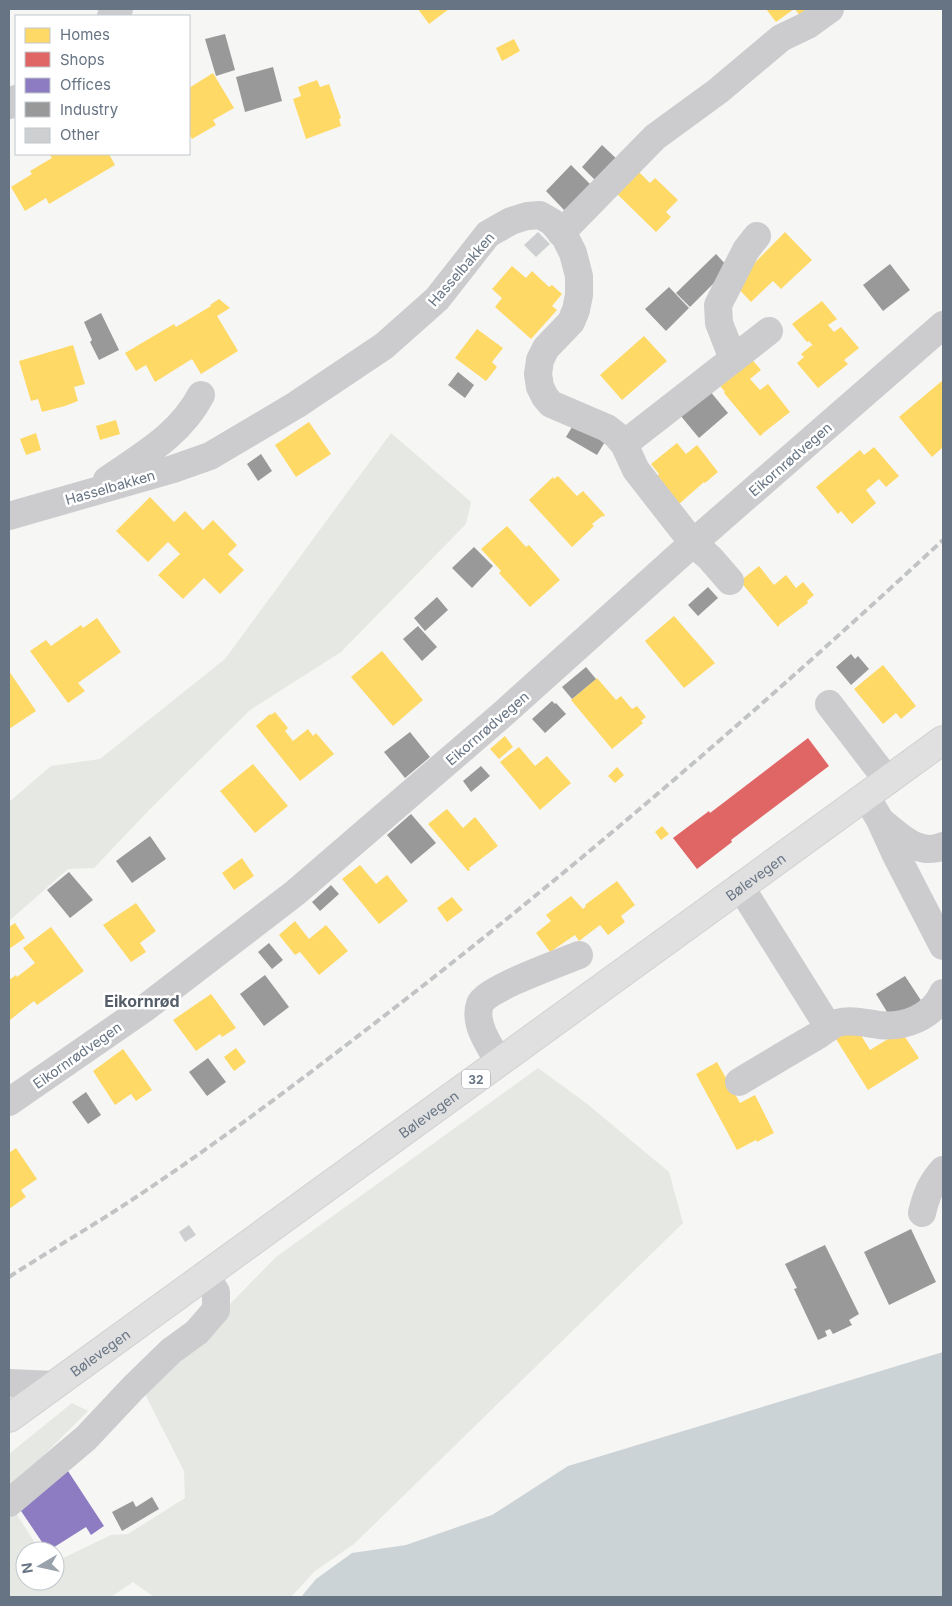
<svg xmlns="http://www.w3.org/2000/svg" width="952" height="1606" font-family="Inter,sans-serif">
  <style>
    .green { fill: #e5e8e3 }
    .water { fill: #ccd3d6 }
    .homes { fill: #ffd966 }
    .shops { fill: #e06666 }
    .offices { fill: #8e7cc3 }
    .industry { fill: #999 }
    .building { fill: #cecfd0 }
    .lines { fill: none; stroke-linecap: round; stroke-linejoin: round }
    .major-casing { stroke: #d2d2d3; stroke-width: 30 }
    .minor { stroke: #ccccce; stroke-width: 28 }
    .major { stroke: #e0e0e1; stroke-width: 28 }
    .rail { stroke: #c2c3c4; stroke-width: 4; stroke-dasharray: 8 4; stroke-linecap: butt }
    .labels { text-anchor: middle; dominant-baseline: central; stroke-width: 5; stroke-linejoin: round; paint-order: stroke }
    .shield { fill: #fff; stroke: #959ea8; stroke-width: 1 }
    .shield-label { font-size: 12px; font-weight: bold; fill: #677483 }
    .street-label { font-size: 14px; fill: #677483; stroke: #fff }
    .quarter-label { font-size: 16px; font-weight: bold; fill: #555e68; stroke: #fff }
  </style>
  <rect width="100%" height="100%" fill="#f6f6f5"/>
  <g class="green">
    <path d="M391 433 471 502 466 524 341 652 250 710 149 810 94 868 68 869 9 921V802L51 766 100 759 225 659Z"/>
    <path d="M538 1068 586 1103 669 1172 683 1223 354 1544 315 1571 291 1597H154L133 1582 111 1597H9V1502L40 1551H25V1581H55V1562L111 1535 128 1534 185 1498 184 1471 144 1392 276 1257Z"/>
    <path d="M72 1403 88 1411 31 1468 9 1493V1454Z"/>
  </g>
  <path class="water" d="M943 1352V1597H301L316 1579 352 1553 406 1545 492 1515 568 1466Z"/>
  <g class="homes">
    <path d="M418 9H449L429 24Z"/>
    <path d="M766 9H794L776 22Z"/>
    <path d="M795 9H810L800 16Z"/>
    <path d="M514 39 520 51 502 61 496 48Z"/>
    <path d="M213 73 234 108 213 120 216 125 192 139 189 134V88Z"/>
    <path d="M317 80 320 87 329 84 341 118 339 119 341 126 306 139 293 99 301 96 298 87Z"/>
    <path d="M49 154H109L115 165 49 204 46 198 25 211 11 187 32 174 30 171 52 158Z"/>
    <path d="M635 168 650 183 655 178 678 200 666 212 671 217 656 232 613 190Z"/>
    <path d="M785 232 812 260 781 289 773 281 751 302 734 284Z"/>
    <path d="M512 266 526 278 532 271 549 287 552 285 562 294 552 306 557 310 531 339 495 307 502 298 492 289Z"/>
    <path d="M219 299 230 308 217 316 238 351 201 374 192 359 155 382 146 365 136 371 125 353 174 324 176 327 211 306 210 305Z"/>
    <path d="M822 301 837 319 828 325 834 332 841 327 859 348 844 360 848 364 818 388 797 363 804 357 801 354 812 345 815 348 809 341 807 342 792 324Z"/>
    <path d="M477 329 503 348 492 362 497 367 486 381 455 358Z"/>
    <path d="M644 336 667 361 622 400 600 375Z"/>
    <path d="M73 345 85 384 74 387 78 401 65 406 42 412 38 399 31 401 19 361Z"/>
    <path d="M749 356 761 370 750 379 760 390 768 384 790 412 762 434H763L760 436 724 393 725 392 717 382Z"/>
    <path d="M943 380V447L932 457 899 417Z"/>
    <path d="M116 420 120 434 100 440 96 426Z"/>
    <path d="M309 422 331 454 296 477 275 445Z"/>
    <path d="M36 433 41 450 26 455 20 439Z"/>
    <path d="M677 443 686 454 697 445 718 472 705 483 704 482 679 504 657 476 659 474 651 464Z"/>
    <path d="M874 447 899 476 886 487 879 479 866 490 876 503 852 524 841 511 838 514 816 487 860 450 864 455Z"/>
    <path d="M558 476 577 496 583 491 605 515 603 517 602 516 592 524 594 526 572 547 529 500 553 477 554 479Z"/>
    <path d="M150 497 174 522 185 511 203 530 213 520 237 545 228 554 244 570 220 594 204 578 183 599 158 575 180 554 168 542 148 562 116 531Z"/>
    <path d="M507 526 526 547 529 545 560 580 530 607 499 573 501 571 481 549Z"/>
    <path d="M759 566 774 585 786 575 796 588 803 582 814 595 807 601 808 603 780 624 778 627 740 581Z"/>
    <path d="M674 616 715 663 684 688 645 641Z"/>
    <path d="M97 618 121 652 78 683 85 691 68 703 30 651 46 640 51 646 81 625 83 628Z"/>
    <path d="M382 651 423 700 393 726 351 677Z"/>
    <path d="M883 665 916 706 901 719 896 713 883 724 854 689Z"/>
    <path d="M9 671 36 711 9 729Z"/>
    <path d="M597 678 616 700 621 696 632 709 637 706 646 717 641 721 643 723 612 749 571 700Z"/>
    <path d="M275 712 288 728 285 731 293 741 308 729 313 736 316 733 334 754 300 781 256 726 270 714 271 715Z"/>
    <path d="M505 736 513 747 499 759 490 749Z"/>
    <path d="M519 747 535 766 547 756 571 783 540 810 500 762Z"/>
    <path d="M253 764 288 806 255 833 220 791Z"/>
    <path d="M617 767 624 775 615 783 608 776Z"/>
    <path d="M447 809 463 828 475 817 498 846 469 868 470 870 468 871 428 824Z"/>
    <path d="M662 826 669 834 661 840 655 832Z"/>
    <path d="M242 858 254 876 234 890 222 873Z"/>
    <path d="M360 865 376 884 387 875 408 901 379 924 342 879Z"/>
    <path d="M617 881 635 905 621 916 625 922 608 935 600 925 579 941 575 935 550 952 536 933 551 921 546 915 571 896 583 909 586 906 585 905Z"/>
    <path d="M452 897 463 910 447 922 437 908Z"/>
    <path d="M136 903 156 931 140 943 146 952 131 962 103 925Z"/>
    <path d="M295 921 309 939 326 925 348 951 319 975 300 952 295 955 279 935Z"/>
    <path d="M15 923 25 938 9 949V927Z"/>
    <path d="M51 927 84 971 37 1005 34 1001 10 1020 9 980 16 975 17 977 35 963 23 948Z"/>
    <path d="M211 994 236 1028 222 1037 220 1034 196 1051 173 1020Z"/>
    <path d="M856 1027 870 1050 901 1031 919 1058 868 1090 836 1039Z"/>
    <path d="M236 1048 246 1062 234 1071 224 1057Z"/>
    <path d="M123 1049 152 1090 136 1101 131 1094 115 1105 93 1071Z"/>
    <path d="M717 1062 740 1103 755 1095 774 1133 757 1142 756 1140 737 1150 696 1074Z"/>
    <path d="M16 1148 37 1179 21 1190 26 1197 9 1209V1153Z"/>
  </g>
  <path class="shops" d="M808 738 829 766 731 840 732 842 697 869 673 838 709 811 710 813Z"/>
  <path class="offices" d="M66 1468 104 1526 91 1535 86 1527 48 1551 15 1502Z"/>
  <g class="industry">
    <path d="M225 34 235 70 216 76 205 39Z"/>
    <path d="M273 67 282 101 245 112 236 77Z"/>
    <path d="M602 145 621 163 600 185 582 167Z"/>
    <path d="M571 165 591 185 565 211 546 191Z"/>
    <path d="M716 254 729 268 690 307 676 293Z"/>
    <path d="M890 264 910 290 883 311 863 285Z"/>
    <path d="M669 287 689 308 666 331 645 309Z"/>
    <path d="M101 313 119 350 99 360 90 342 92 340 84 322Z"/>
    <path d="M458 372 474 385 465 398 448 385Z"/>
    <path d="M709 390 728 413 699 438 680 415Z"/>
    <path d="M575 422 606 440 597 455 566 437Z"/>
    <path d="M261 454 272 471 258 481 247 464Z"/>
    <path d="M474 547 493 566 472 588 452 568Z"/>
    <path d="M708 587 718 598 698 616 688 605Z"/>
    <path d="M437 597 448 610 425 631 414 618Z"/>
    <path d="M418 626 437 647 422 661 403 639Z"/>
    <path d="M851 654 855 659 858 656 869 669 851 685 836 667Z"/>
    <path d="M586 667 596 679 572 699 562 687Z"/>
    <path d="M552 701 555 704 556 703 566 714 545 733 532 719Z"/>
    <path d="M410 732 430 757 405 778 384 752Z"/>
    <path d="M481 766 490 776 471 792 463 781Z"/>
    <path d="M411 814 436 843 411 864 387 835Z"/>
    <path d="M150 836 166 859 132 883 116 861Z"/>
    <path d="M69 872 93 900 70 918 47 890Z"/>
    <path d="M331 885 339 894 320 911 312 902Z"/>
    <path d="M269 943 283 960 272 969 258 952Z"/>
    <path d="M265 975 289 1007 264 1026 240 994Z"/>
    <path d="M905 976 922 1002 892 1020 876 994Z"/>
    <path d="M208 1058 226 1082 207 1096 189 1072Z"/>
    <path d="M86 1092 101 1115 88 1124 72 1102Z"/>
    <path d="M911 1229 936 1282 889 1305 864 1252Z"/>
    <path d="M825 1245 859 1314 849 1320 852 1325 833 1334 830 1329 825 1331 827 1336 818 1340 794 1289 797 1288 785 1264Z"/>
    <path d="M152 1497 159 1509 122 1531 112 1512 133 1501 136 1507Z"/>
  </g>
  <g class="building">
    <path d="M538 232 550 244 536 257 524 245Z"/>
    <path d="M189 1225 196 1235 185 1242 179 1232Z"/>
  </g>
  <g class="lines">
    <g class="major-casing">
      <g id="major">
        <path id="s1" d="M9 1418 943 740"/>
      </g>
    </g>
    <g class="minor">
      <path d="M111 16 119 9"/>
      <path d="M9 105 16 99"/>
      <path d="M561 233 655 137 718 91 781 38 808 25 830 9"/>
      <path d="M733 359 719 323 718 305 746 250 757 236"/>
      <path d="M624 444 769 331"/>
      <path d="M107 480C143 455 180 435 201 395"/>
      <path d="M9 516 173 469 210 456 296 405 384 346 437 299 488 234 511 221 527 216 540 215 552 222 565 237 573 253 579 276V295L576 310 571 322 546 348 540 360 538 374 540 387 545 397 551 404 607 428 616 435 624 444 636 470 693 543 710 558 730 581"/>
      <path d="M829 704 888 781"/>
      <path d="M866 796 880 820 895 853 943 946"/>
      <path d="M882 822C900 836 919 857 943 846"/>
      <path d="M740 886 829 1028"/>
      <path d="M499 1062C490 1047 473 1023 480 1004 485 989 562 962 579 955"/>
      <path d="M739 1082C764 1067 789 1052 815 1037 822 1033 829 1026 837 1023 851 1019 865 1023 879 1025 904 1028 933 1017 943 993"/>
      <path d="M9 1102 145 1008 295 893 504 713 693 543 943 325"/>
      <path d="M922 1213C926 1196 931 1183 943 1170"/>
      <path d="M9 1383 55 1385"/>
      <path d="M9 1503 86 1438 133 1388 171 1351 197 1332 216 1310V1292L205 1275"/>
    </g>
    <use href="#major" class="major"/>
    <path class="rail" d="M9 1277C46 1253 84 1231 121 1207 219 1143 313 1071 406 999 592 854 770 700 943 540"/>
  </g>
  <g class="labels">
    <rect class="shield" x="462" y="1069.5" width="28" height="19" rx="4"/>
    <g class="shield-label">
      <text x="476" y="1079">32</text>
    </g>
    <g class="street-label">
      <text transform="translate(461 269) rotate(-49)">Hasselbakken</text>
      <text transform="translate(790 459) rotate(-41)">Eikornrødvegen</text>
      <text transform="translate(110 487) rotate(-16)">Hasselbakken</text>
      <text transform="translate(487 728) rotate(-41)">Eikornrødvegen</text>
      <text stroke="none"><textPath href="#s1" startOffset="922">Bølevegen</textPath></text>
      <text transform="translate(77 1055) rotate(-35)">Eikornrødvegen</text>
      <text stroke="none"><textPath href="#s1" startOffset="518">Bølevegen</textPath></text>
      <text stroke="none"><textPath href="#s1" startOffset="112">Bølevegen</textPath></text>
    </g>
    <g class="quarter-label">
      <text x="142" y="1001">Eikornrød</text>
    </g>
  </g>
  <rect width="952" height="1606" fill="none" stroke="#677483" stroke-width="20"/>
  <rect x="15" y="15" width="175" height="140" fill="#ffffff" stroke="#c2c7cd"/>
  <rect x="25" y="28" width="25" height="15" fill="#ffd966" stroke="#c2c7cd"/>
  <text x="60" y="40" font-size="15" fill="#677483">Homes</text>
  <rect x="25" y="52" width="25" height="15" fill="#e06666" stroke="#c2c7cd"/>
  <text x="60" y="65" font-size="15" fill="#677483">Shops</text>
  <rect x="25" y="78" width="25" height="15" fill="#8e7cc3" stroke="#c2c7cd"/>
  <text x="60" y="90" font-size="15" fill="#677483">Offices</text>
  <rect x="25" y="102" width="25" height="15" fill="#999999" stroke="#c2c7cd"/>
  <text x="60" y="115" font-size="15" fill="#677483">Industry</text>
  <rect x="25" y="128" width="25" height="15" fill="#cecfd0" stroke="#c2c7cd"/>
  <text x="60" y="140" font-size="15" fill="#677483">Other</text>
  <g transform="translate(40 1566) rotate(261)"><circle r="24" fill="#ffffff" stroke="#c2c7cd"/>
  <path d="M0-4L9 19L0 12L-9 19Z" fill="#99a2ab"/>
  <text y="-8" font-size="14" font-weight="bold" text-anchor="middle" fill="#677483">N</text>
  </g>
</svg>
